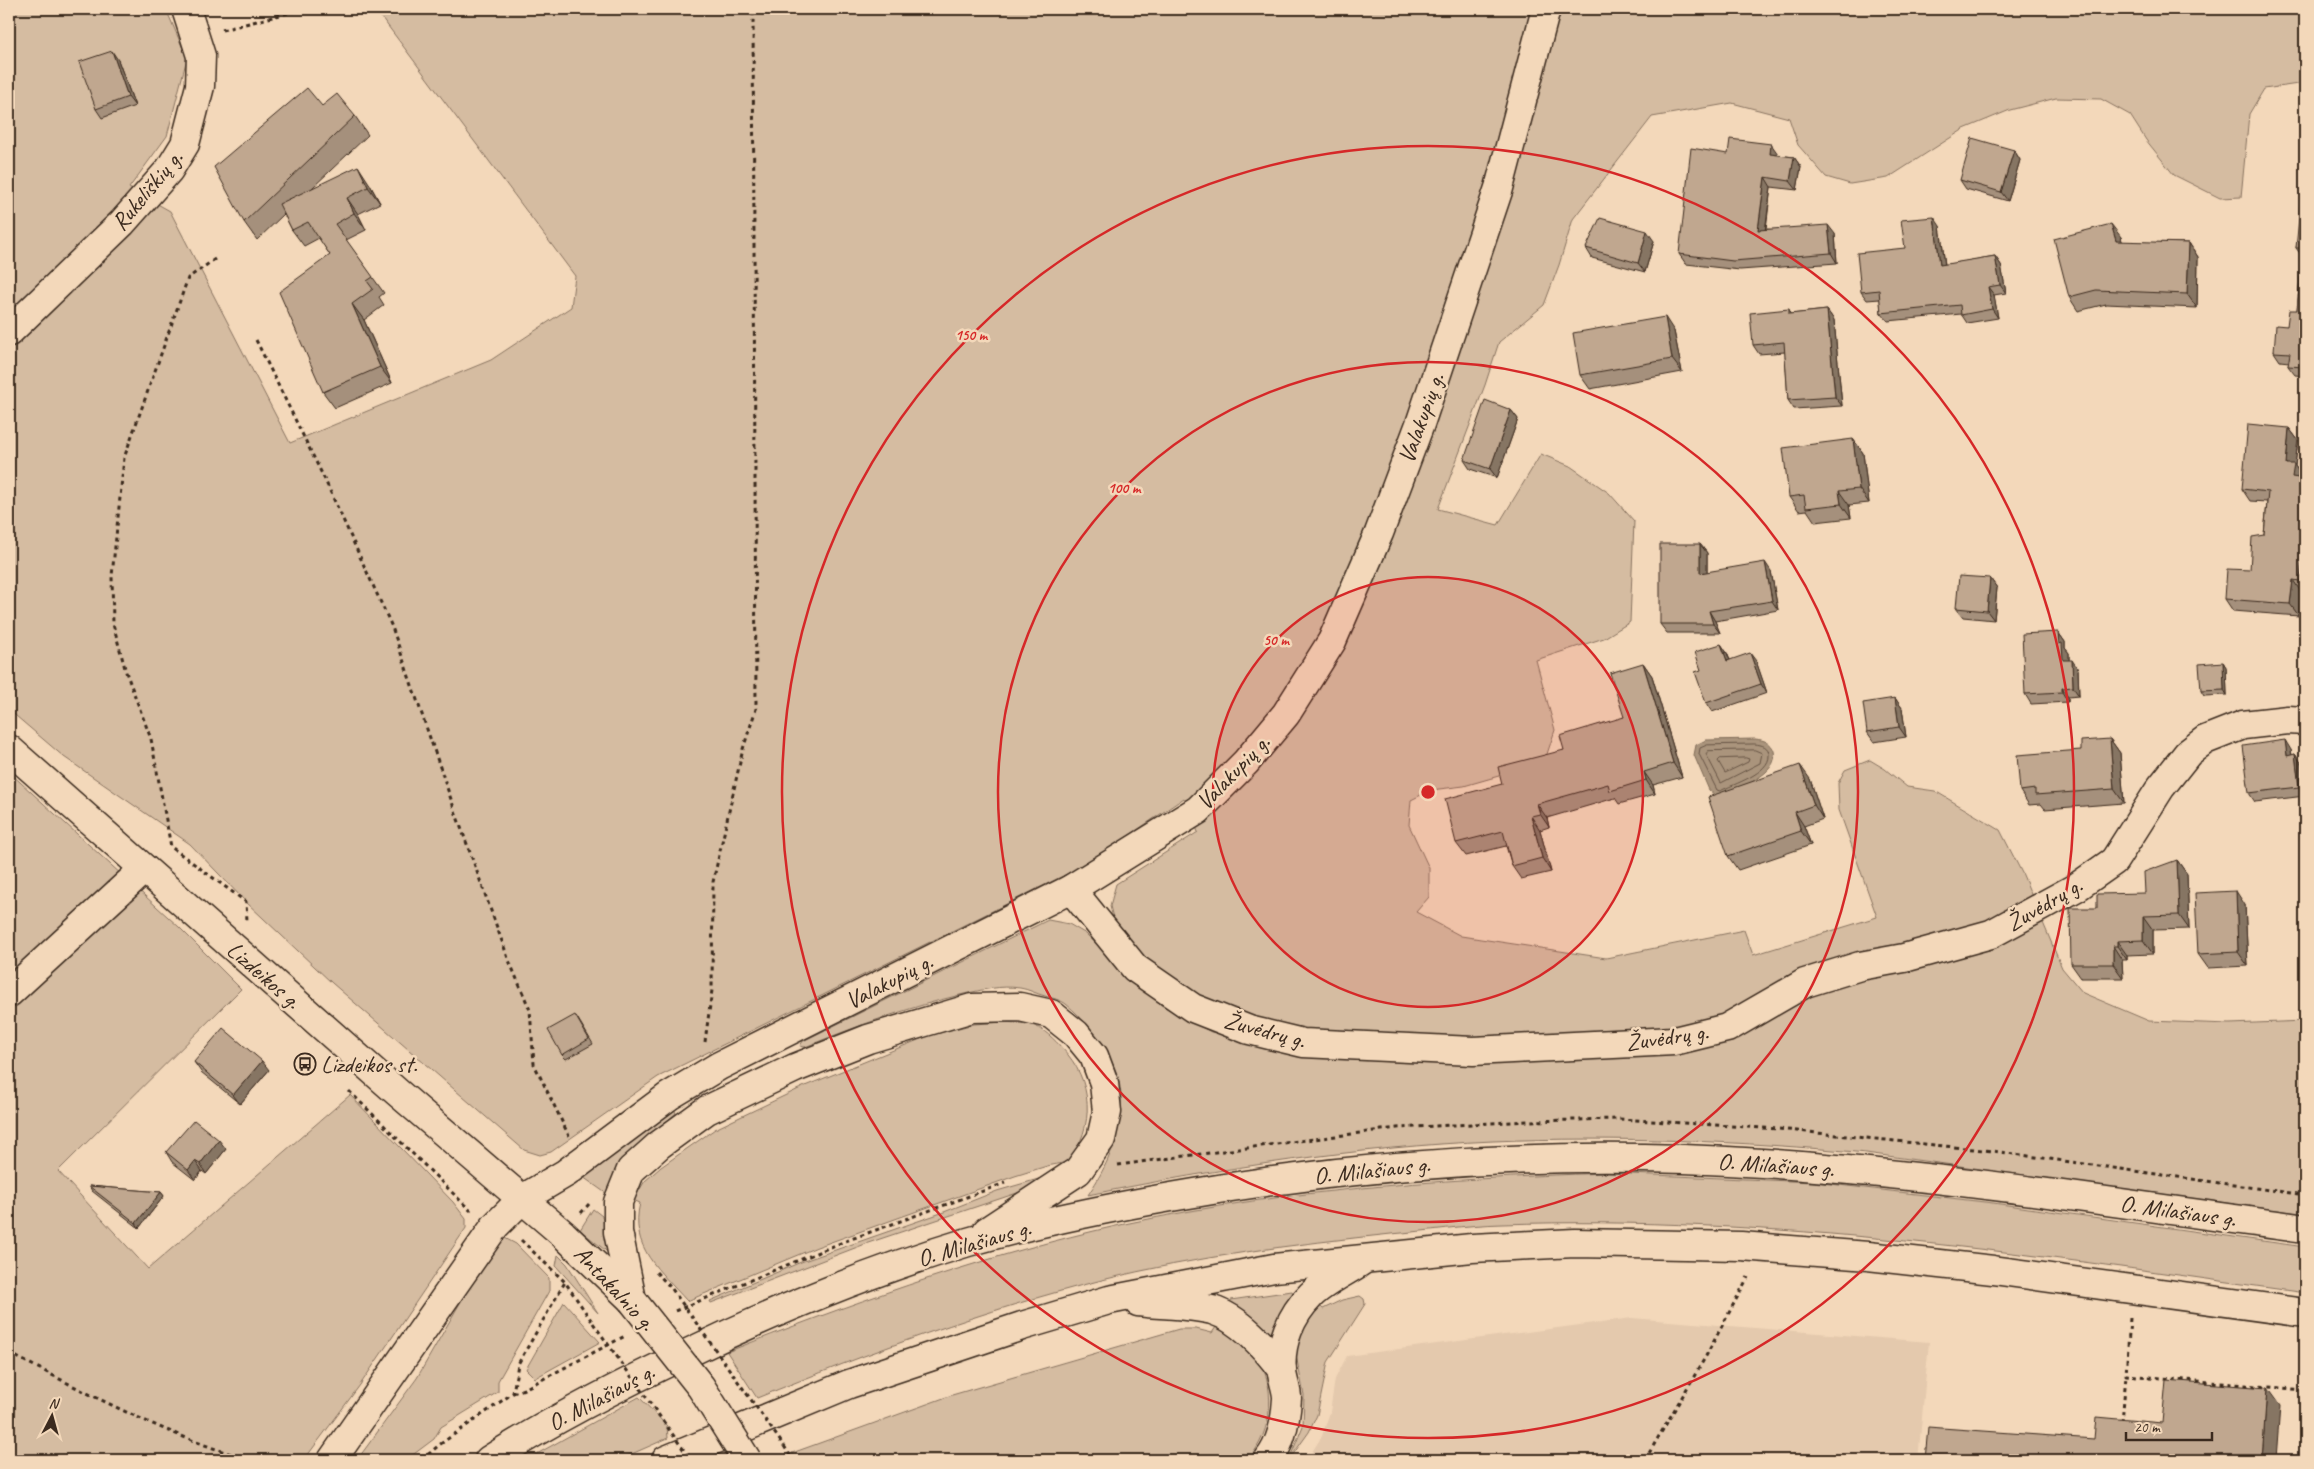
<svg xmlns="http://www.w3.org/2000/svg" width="2314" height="1469" font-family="Caveat,sans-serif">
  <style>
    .built { fill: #e4c9ad }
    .green { fill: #d5bca1; stroke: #887360 }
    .water { fill: #aa947c; stroke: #7e6a56 }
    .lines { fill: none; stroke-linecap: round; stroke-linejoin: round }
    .shore { stroke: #675444; stroke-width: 1 }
    .street-casing { stroke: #3b2a1e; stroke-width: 31 }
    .primary-casing { stroke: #3b2a1e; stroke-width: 31 }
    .path { stroke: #3b2a1e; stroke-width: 3; stroke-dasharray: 4 4; stroke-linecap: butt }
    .street { stroke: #f3d8ba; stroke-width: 28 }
    .primary { stroke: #f3d8ba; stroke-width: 28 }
    .primary-bridge-casing { stroke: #3b2a1e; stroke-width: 31; stroke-linecap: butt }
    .path-bridge { stroke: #3b2a1e; stroke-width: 3; stroke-dasharray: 4 4; stroke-linecap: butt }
    .primary-bridge { stroke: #f3d8ba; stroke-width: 28 }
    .wall { fill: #a5907b; stroke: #3b2a1e }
    .shaded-wall { fill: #867564; stroke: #3b2a1e }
    .building { fill: #c0a78f; stroke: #3b2a1e }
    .ring { fill: none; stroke: #d62828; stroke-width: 2.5 }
    .labels { text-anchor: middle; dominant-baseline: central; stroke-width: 5; stroke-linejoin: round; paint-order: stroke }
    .street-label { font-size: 24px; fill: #3b2a1e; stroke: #f3d8ba }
    .poi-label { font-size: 24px; fill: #3b2a1e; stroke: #f3d8ba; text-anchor: start }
    .centre { fill: #d62828; stroke: #f3d8ba; stroke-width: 2.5 }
    .ring-label { font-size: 15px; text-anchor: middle; font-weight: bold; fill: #d62828; stroke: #f3d8ba; stroke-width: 5; stroke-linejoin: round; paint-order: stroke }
  </style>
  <rect width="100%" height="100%" fill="#f3d8ba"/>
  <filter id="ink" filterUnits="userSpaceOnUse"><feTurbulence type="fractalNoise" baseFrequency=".02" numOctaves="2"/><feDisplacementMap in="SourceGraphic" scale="10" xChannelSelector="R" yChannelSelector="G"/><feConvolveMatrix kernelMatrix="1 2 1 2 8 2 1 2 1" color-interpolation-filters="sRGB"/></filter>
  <g filter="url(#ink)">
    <path class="built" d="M1632 1318 1929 1342 1918 1460H1307L1322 1436 1330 1412 1335 1379 1347 1356Z"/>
    <g class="green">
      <path d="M9 9H166L187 58 167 136 129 188 170 211 290 443 491 360 571 307 575 276 379 14V9H2305V83L2264 89 2249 114 2241 197 2220 198 2174 175 2146 140 2130 115 2101 99 2056 98 2010 110 1964 129 1888 178 1850 184 1826 177 1798 145 1789 118 1732 103 1652 117 1573 219 1559 265 1544 305 1499 342 1485 385 1438 509 1498 525 1541 454 1570 466 1609 493 1634 521 1630 622 1604 638 1536 660 1555 730 1544 763 1464 786 1431 790 1411 800 1409 825 1429 868V897L1416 912 1461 936 1606 958 1744 930 1753 955 1877 917 1839 810 1838 783 1845 770 1870 760 1885 769 1907 787 1935 791 2000 830 2023 875 2062 968 2083 993 2149 1021 2230 1024 2305 1021V1214L1866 1153C1742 1141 1618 1136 1493 1141 1357 1147 1221 1168 1088 1195 1114 1156 1136 1102 1109 1057 1096 1037 1085 1019 1066 1004 1061 1000 1052 998 1045 996 1037 994 1028 989 1020 988 1001 985 981 990 964 994 909 1007 857 1026 805 1047L800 1046 803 1041 1048 920 1069 924 1086 934 1161 1005 1211 1032 1273 1046 1305 1057 1308 1033 1238 1019 1139 964 1115 926 1110 906 1116 884 1198 832 1184 798 1087 864 658 1077 551 1152 540 1155 524 1150 332 983 246 902 190 844 64 757 9 710Z"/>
      <path d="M9 772 179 927 241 989 58 1171 148 1269 350 1095 453 1202 466 1219V1228L360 1385 304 1460H9Z"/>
      <path d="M1005 1022C1014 1023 1024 1023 1032 1025 1043 1028 1055 1040 1062 1048 1093 1080 1096 1126 1068 1162L1047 1166 1015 1176 817 1247 687 1301C660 1271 629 1247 640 1203L633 1200 645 1181 661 1167 715 1129 805 1086 928 1036 974 1024Z"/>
      <path d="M674 1109 676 1113C649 1137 619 1159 607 1194L583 1177Z"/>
      <path d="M1059 1173 1041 1185 868 1243 711 1303 710 1301 801 1262 944 1212 997 1191Z"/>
      <path d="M1607 1173 1813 1182 1993 1203 2305 1247V1293C2039 1255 1771 1215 1502 1224 1465 1225 1428 1231 1391 1234 1296 1244 1194 1257 1102 1280 984 1310 870 1352 757 1398L727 1352C846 1305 969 1261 1094 1231 1262 1191 1435 1179 1607 1173Z"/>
      <path d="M593 1209 602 1216 610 1254 580 1230Z"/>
      <path d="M499 1235 516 1244 549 1278V1291L498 1381V1392L441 1427 434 1439 406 1460H357L417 1378Z"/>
      <path d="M558 1255 567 1264 598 1313 556 1266Z"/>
      <path d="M1292 1291 1294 1296 1276 1339 1229 1305 1231 1300Z"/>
      <path d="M1360 1296 1364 1299 1365 1304 1328 1362 1317 1415 1309 1432 1289 1460 1303 1426 1304 1395 1296 1355 1299 1332 1318 1304 1323 1309 1342 1300Z"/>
      <path d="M564 1302 600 1342 535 1378 526 1369Z"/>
      <path d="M1218 1324C1229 1332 1245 1341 1254 1353 1278 1384 1273 1431 1248 1460H796L792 1453 952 1395 1179 1329H1196L1212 1333Z"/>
      <path d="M639 1397 667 1426 668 1438 618 1460H526Z"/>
    </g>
    <path class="water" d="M1755 739C1764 740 1771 742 1774 751 1780 775 1737 788 1721 796H1716L1709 790 1694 755 1696 745 1706 740Z"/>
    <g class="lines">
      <g class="shore">
        <path d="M1755 744C1762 745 1769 746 1769 755 1770 773 1734 784 1720 791L1717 790 1699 754 1700 748 1707 745Z"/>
        <path d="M1755 750 1762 753 1760 763 1721 783 1706 754 1708 751Z"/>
        <path d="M1746 758 1749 759 1748 762 1725 773 1718 761 1720 759Z"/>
      </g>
      <g class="street-casing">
        <g id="street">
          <path d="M9 332 122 223 169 170 185 144 200 86 201 56 186 9"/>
          <path d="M9 749 397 1092 522 1199 566 1173 669 1096 719 1066 1071 889 1198 810 1246 762 1286 714 1332 641 1379 533 1420 424 1499 188 1546 9"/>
          <path d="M1071 889 1135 968 1193 1008 1249 1030 1303 1043 1473 1051 1674 1041 1727 1028 1805 983 1860 966 1904 958 1991 934 2077 887 2114 861 2161 787 2188 753 2205 740 2243 725 2288 720 2305 721"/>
          <path d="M9 993 144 869"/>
        </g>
      </g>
      <g class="primary-casing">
        <g id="primary">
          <path d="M632 1300 618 1232V1202L631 1170 659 1145 707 1110 795 1068 868 1039 972 1008 1020 1007 1051 1014 1076 1034 1094 1056 1104 1083 1107 1112 1101 1139 1078 1171 987 1231"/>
          <path d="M1138 1302C1162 1305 1188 1304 1212 1310 1239 1318 1266 1348 1282 1370"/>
          <path d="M332 1460 495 1226 522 1199 563 1234 632 1300"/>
          <path d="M489 1460C552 1420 620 1385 688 1353 779 1309 872 1271 968 1242 1034 1223 1103 1209 1171 1197 1366 1162 1565 1150 1762 1163 1944 1175 2125 1204 2305 1229"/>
          <path d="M666 1460 849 1384 1022 1326 1109 1300 1274 1268 1472 1248 1575 1243 1741 1246 1868 1256 1993 1270 2305 1313"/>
          <path d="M1268 1460C1281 1444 1286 1419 1287 1398 1287 1390 1283 1381 1282 1372 1279 1343 1291 1315 1311 1295 1324 1282 1346 1272 1362 1261"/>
        </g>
      </g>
      <g class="path">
        <path d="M222 30 303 9"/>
        <path d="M215 259 188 278 124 458 112 576 113 624 126 672 151 739 171 847 246 902 247 921"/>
        <path d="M256 340 325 480 392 627 454 808 508 958 530 1010 534 1064 569 1136"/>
        <path d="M705 1042 712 990 713 882 743 749 756 709 753 9"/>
        <path d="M349 1091 471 1211"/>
        <path d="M1118 1165 1397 1128 1529 1121 1619 1119 1778 1129 1993 1151 2305 1195"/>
        <path d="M581 1213 590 1203"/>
        <path d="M521 1240 565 1282 593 1323"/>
        <path d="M656 1272 672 1289"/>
        <path d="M675 1311 843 1242 1005 1183"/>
        <path d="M2130 1318 2126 1375 2305 1390"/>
        <path d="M9 1353C87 1393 166 1436 251 1460"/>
        <path d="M513 1393 524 1389 625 1336"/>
        <path d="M2122 1422 2126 1375"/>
        <path d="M784 1446 793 1460"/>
        <path d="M422 1460 439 1445 513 1393 518 1364 565 1282"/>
        <path d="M1645 1460 1706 1356 1748 1277"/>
      </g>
      <use href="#street" class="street"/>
      <use href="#primary" class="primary"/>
      <g class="primary-bridge-casing">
        <path id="primary-bridge" d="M632 1300 701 1387 747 1460"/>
      </g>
      <g class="path-bridge">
        <path d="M672 1289 784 1446"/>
        <path d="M593 1323 691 1460"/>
      </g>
      <use href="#primary-bridge" class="primary-bridge"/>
    </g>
    <g class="wall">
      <path d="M118 60 135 106 102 118 96 109Z"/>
      <path d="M322 106 355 116 368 135 311 189 369 183 380 203 358 214 366 230 346 240 384 293 379 297 384 305 364 320 392 383 335 408 323 392 330 255 319 238 304 246 292 230 284 214 257 240 244 222Z"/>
      <path d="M2014 150 2020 160 2008 201 1966 189 1960 180Z"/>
      <path d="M1728 154H1778L1777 155 1794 157 1801 167 1797 190 1771 187 1766 229 1835 234 1837 263 1740 270 1686 264 1679 254Z"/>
      <path d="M2305 198V376L2295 375 2288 366 2289 362 2280 361 2274 352 2287 326 2297 310 2302 256 2296 248Z"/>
      <path d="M1940 226 1945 265 1995 256 2001 265 2006 293 1994 295 1998 318 1967 323 1961 314 1888 321 1881 313 1880 299 1867 300 1861 292 1905 248Z"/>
      <path d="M2121 237 2122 242 2189 243 2198 257 2197 308 2106 304 2078 311 2069 297Z"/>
      <path d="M1654 241 1645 272 1592 258 1586 248Z"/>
      <path d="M1789 309 1791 314 1827 310 1834 320 1842 406 1794 409 1788 400 1785 352 1759 354 1753 345Z"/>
      <path d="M1674 331 1682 372 1590 389 1580 375Z"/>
      <path d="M1511 410 1518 419 1497 478 1470 469 1464 460Z"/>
      <path d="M2289 428 2298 440 2295 466 2302 476V478L2305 479V592H2301L2299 616 2233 611 2225 599 2250 570 2264 535 2267 502 2250 501 2242 489Z"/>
      <path d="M1853 439 1863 453 1869 503 1849 505 1851 518 1815 522 1807 510 1799 511 1789 497Z"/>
      <path d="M1700 544 1707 553V572L1771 571 1778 610 1715 621 1720 633H1667L1660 624Z"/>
      <path d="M1990 578 1997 588 1994 620 1963 617 1956 608Z"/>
      <path d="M2058 632 2065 642V648L2069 653V660L2078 669 2079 696 2068 697V702L2031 704 2025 694Z"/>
      <path d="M1721 644 1727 653 1730 660 1756 661 1767 693 1712 712 1706 703Z"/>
      <path d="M2223 662 2226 667 2227 695 2204 696 2201 691Z"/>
      <path d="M1643 663 1652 676 1682 777 1653 785 1655 794 1619 804 1615 798 1547 818 1549 827 1540 830 1551 872 1521 879 1512 866 1506 846 1466 856 1456 843 1502 784 1624 717Z"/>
      <path d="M1895 698 1902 708 1906 737 1874 742 1867 732Z"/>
      <path d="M2110 739 2120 753 2124 803 2045 809 2041 804 2029 805 2020 791 2081 750Z"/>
      <path d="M2291 750 2292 755 2295 754 2302 764 2305 796 2255 802 2249 793Z"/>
      <path d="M1810 779 1823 819 1804 826 1811 845 1738 870 1728 856Z"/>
      <path d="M2177 860 2187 874 2189 929 2153 930V954L2127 955V960H2122L2123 978H2081L2071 964 2145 893Z"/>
      <path d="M2245 905 2248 966 2208 968 2198 954Z"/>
      <path d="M578 1019 593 1044 566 1059 562 1055Z"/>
      <path d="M194 1062 269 1070 240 1104 201 1072Z"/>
      <path d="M226 1149 206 1174 202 1171 195 1180 172 1162 166 1152Z"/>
      <path d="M89 1186 161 1192 164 1196 139 1228 92 1191Z"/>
    </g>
    <g class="shaded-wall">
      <path d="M112 51 118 60 135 106 128 97Z"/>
      <path d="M1771 144 1778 154 1776 163 1770 154Z"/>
      <path d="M2014 150 2020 160 2008 201 2001 192Z"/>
      <path d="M1794 157 1801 167 1797 190 1790 181Z"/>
      <path d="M358 166 369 183 380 203 368 187Z"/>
      <path d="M1765 177 1771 187 1764 239 1758 230Z"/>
      <path d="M347 198 358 214 366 230 354 213Z"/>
      <path d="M1934 217 1940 226 1946 274 1940 265Z"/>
      <path d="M2111 224 2121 237 2126 255 2116 241Z"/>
      <path d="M1828 225 1835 234 1837 263 1831 253Z"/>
      <path d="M1647 231 1654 241 1645 272 1638 263Z"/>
      <path d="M2189 243 2198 257 2197 308 2187 294Z"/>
      <path d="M1995 256 2001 265 2006 293 2000 285Z"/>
      <path d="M1988 287 1994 295 1998 318 1992 309Z"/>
      <path d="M352 304 364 320 392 383 380 367Z"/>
      <path d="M1827 310 1834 320 1842 406 1835 397Z"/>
      <path d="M1665 317 1674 331 1682 372 1672 359Z"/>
      <path d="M1511 410 1518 419 1497 478 1490 469Z"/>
      <path d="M2289 428 2298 440 2295 466 2302 476 2300 489 2292 477 2286 464Z"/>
      <path d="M1853 439 1863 453 1869 503 1859 489Z"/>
      <path d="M1839 491 1849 505 1851 518 1841 504Z"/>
      <path d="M2305 528V588L2300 581Z"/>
      <path d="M1700 544 1707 553V583L1700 573Z"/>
      <path d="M1765 562 1771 571 1778 610 1772 601Z"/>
      <path d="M1990 578 1997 588 1994 620 1987 611Z"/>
      <path d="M2293 580 2301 592 2299 616 2290 604Z"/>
      <path d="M1709 611 1715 621 1720 633 1713 624Z"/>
      <path d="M2058 632 2065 642V648L2069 653V670L2063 660 2059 644Z"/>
      <path d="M1721 644 1727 653 1733 669 1727 661Z"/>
      <path d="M1750 653 1756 661 1767 693 1761 684Z"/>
      <path d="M2072 660 2078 669 2079 696 2073 687Z"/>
      <path d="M2223 662 2226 667 2227 695 2224 690Z"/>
      <path d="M1643 663 1652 676 1682 777 1673 763Z"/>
      <path d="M2062 688 2068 697V702L2062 692Z"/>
      <path d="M1895 698 1902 708 1906 737 1899 727Z"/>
      <path d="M2110 739 2120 753 2124 803 2114 789Z"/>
      <path d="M2285 740 2291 750 2293 765 2287 756Z"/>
      <path d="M2295 754 2302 764 2305 795 2299 787Z"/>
      <path d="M1800 765 1810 779 1823 819 1814 805Z"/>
      <path d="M1644 772 1653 785 1655 794 1646 780Z"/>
      <path d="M1537 804 1547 818 1549 827 1540 814Z"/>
      <path d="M1795 812 1804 826 1811 845 1801 831Z"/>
      <path d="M1531 816 1540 830 1551 872 1542 858Z"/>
      <path d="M2177 860 2187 874 2189 929 2179 915Z"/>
      <path d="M2236 891 2245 905 2248 966 2238 952Z"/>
      <path d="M2143 916 2153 930V954L2143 940Z"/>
      <path d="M2117 941 2127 955V960L2117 946Z"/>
      <path d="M2113 946 2122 960 2123 978 2113 964Z"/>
      <path d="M262 1061 269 1070 240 1104 233 1095Z"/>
      <path d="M219 1140 226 1149 206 1174 200 1164Z"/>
      <path d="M195 1161 202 1171 195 1180 188 1170Z"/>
      <path d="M161 1192 164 1196 139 1228 136 1223Z"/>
      <path d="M2267 1388 2280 1406 2276 1460H2262Z"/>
    </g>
    <g class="building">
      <path d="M112 51 128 97 96 109 79 62Z"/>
      <path d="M307 88 322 106 337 94 355 116 244 222 214 167Z"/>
      <path d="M1972 138 2014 150 2001 192 1960 180Z"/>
      <path d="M1730 139 1771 144 1770 154 1794 157 1790 181 1765 177 1758 230 1828 225 1831 253 1733 261 1679 254 1691 148 1728 154Z"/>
      <path d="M358 166 368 187 347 198 354 213 335 224 373 277 367 281 373 289 352 304 380 367 323 392 279 292 330 255 308 222 292 230 279 204Z"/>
      <path d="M2301 198H2305V367L2288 366 2290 353 2274 352 2276 325 2287 326 2289 310H2297L2303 248H2296Z"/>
      <path d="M1934 217 1940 265 1995 256 2000 285 1988 287 1992 309 1961 315 1960 305 1881 313 1879 290 1861 292 1857 253 1905 248 1901 220Z"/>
      <path d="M1600 218 1647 231 1638 263 1586 248Z"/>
      <path d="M2111 224 2116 241 2189 243 2187 294 2096 290 2069 297 2054 239Z"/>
      <path d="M1789 309V314L1827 310 1835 397 1788 400 1784 342 1753 345 1750 313Z"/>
      <path d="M1665 317 1672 359 1580 375 1573 333Z"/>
      <path d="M1485 400 1511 410 1490 469 1464 460Z"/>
      <path d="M2248 424 2289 428 2286 464H2294L2292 477 2305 479V528L2300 581 2293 580 2290 604 2225 599 2227 569 2250 570 2252 537 2264 535 2268 492 2242 489Z"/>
      <path d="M1853 439 1859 489 1839 491 1841 504 1806 508 1804 495 1789 497 1783 448Z"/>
      <path d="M1660 544H1700V573L1765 562 1772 601 1709 611 1713 624H1660Z"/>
      <path d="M1959 576 1990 578 1987 611 1956 608Z"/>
      <path d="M2058 632 2059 644 2062 643 2063 660H2072L2073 687 2062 688V692L2025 694 2022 634Z"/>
      <path d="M1721 644 1727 661 1750 653 1761 684 1706 703 1695 672 1701 670 1695 652Z"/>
      <path d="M2223 662 2224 690 2201 691 2199 664Z"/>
      <path d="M1643 663 1673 763 1644 772 1646 780 1610 791 1608 784 1537 804 1540 814 1531 816 1542 858 1512 866 1503 831 1456 843 1445 799 1502 784 1498 767 1564 750 1560 736 1624 717 1610 673Z"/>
      <path d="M1895 698 1899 727 1867 732 1863 703Z"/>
      <path d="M2110 739 2114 789 2035 795V789L2020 791 2017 755 2081 750V741Z"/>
      <path d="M2285 740 2287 756 2295 754 2299 787 2249 793 2243 746Z"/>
      <path d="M1800 765 1814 805 1795 812 1801 831 1728 856 1708 797Z"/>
      <path d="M2177 860 2179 915 2143 916V940L2117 941V946H2113V964H2071L2070 908H2097V894L2145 893 2144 872Z"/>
      <path d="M2236 891 2238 952 2198 954 2195 893Z"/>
      <path d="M575 1015 589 1039 562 1055 548 1030Z"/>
      <path d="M223 1028 262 1061 233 1095 194 1062Z"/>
      <path d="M194 1120 219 1140 200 1164 195 1161 188 1170 166 1152Z"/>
      <path d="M89 1186 161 1192 136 1223Z"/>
      <path d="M2166 1380 2267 1388 2262 1460H1925L1928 1427 2094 1439 2096 1417 2162 1423Z"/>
    </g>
  </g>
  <circle cx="1428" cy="792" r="215" fill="#d62828" fill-opacity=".12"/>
  <g class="ring">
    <circle cx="1428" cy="792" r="215"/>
    <circle cx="1428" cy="792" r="430"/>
    <circle cx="1428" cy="792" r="646"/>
  </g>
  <defs>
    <g id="bus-ring" transform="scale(1.125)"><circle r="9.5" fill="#f3d8ba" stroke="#3b2a1e" stroke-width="1.5"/><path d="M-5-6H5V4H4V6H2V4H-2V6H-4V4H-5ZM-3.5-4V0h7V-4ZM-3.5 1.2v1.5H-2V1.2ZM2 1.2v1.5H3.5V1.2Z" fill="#3b2a1e"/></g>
  </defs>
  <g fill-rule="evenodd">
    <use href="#bus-ring" x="305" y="1064"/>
  </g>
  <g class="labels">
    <g class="street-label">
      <text transform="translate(147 190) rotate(-50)">Rukeliškių g.</text>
      <text transform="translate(1421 418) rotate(-70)">Valakupių g.</text>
      <text transform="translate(1233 772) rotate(-46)">Valakupių g.</text>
      <text transform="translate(2044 904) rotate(-30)">Žuvėdrų g.</text>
      <text transform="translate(264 975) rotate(41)">Lizdeikos g.</text>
      <text transform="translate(889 981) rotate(-27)">Valakupių g.</text>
      <text transform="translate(1265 1030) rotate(15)">Žuvėdrų g.</text>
      <text transform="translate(1667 1037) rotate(-8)">Žuvėdrų g.</text>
      <text transform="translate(1776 1165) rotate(4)">O. Milašiaus g.</text>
      <text transform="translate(1372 1170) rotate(-6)">O. Milašiaus g.</text>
      <text transform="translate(2178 1211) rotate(8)">O. Milašiaus g.</text>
      <text transform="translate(974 1243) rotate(-16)">O. Milašiaus g.</text>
      <text transform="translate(615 1288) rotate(47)">Antakalnio g.</text>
      <text transform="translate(601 1397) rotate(-28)">O. Milašiaus g.</text>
    </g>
    <g class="poi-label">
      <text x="321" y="1064">Lizdeikos st.</text>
    </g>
  </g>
  <circle cx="1428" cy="792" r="8" class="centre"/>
  <g class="ring-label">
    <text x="971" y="340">150 m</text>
    <text x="1124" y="493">100 m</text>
    <text x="1276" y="645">50 m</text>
  </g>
  <rect width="2314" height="1469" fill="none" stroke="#f3d8ba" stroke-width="30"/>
  <rect x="15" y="15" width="2284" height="1439" fill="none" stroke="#3b2a1e" stroke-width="2" filter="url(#ink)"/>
  <g transform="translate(52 1416) rotate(6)" stroke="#f3d8ba" stroke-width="4" paint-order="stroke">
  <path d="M0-4L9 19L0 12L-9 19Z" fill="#3b2a1e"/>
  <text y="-8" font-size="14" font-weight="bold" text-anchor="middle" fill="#3b2a1e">N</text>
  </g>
  <path d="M2126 1432v8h86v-8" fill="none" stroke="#3b2a1e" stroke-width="2.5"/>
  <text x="2134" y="1432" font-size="15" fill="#3b2a1e" stroke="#f3d8ba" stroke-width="4" paint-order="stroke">20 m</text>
</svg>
